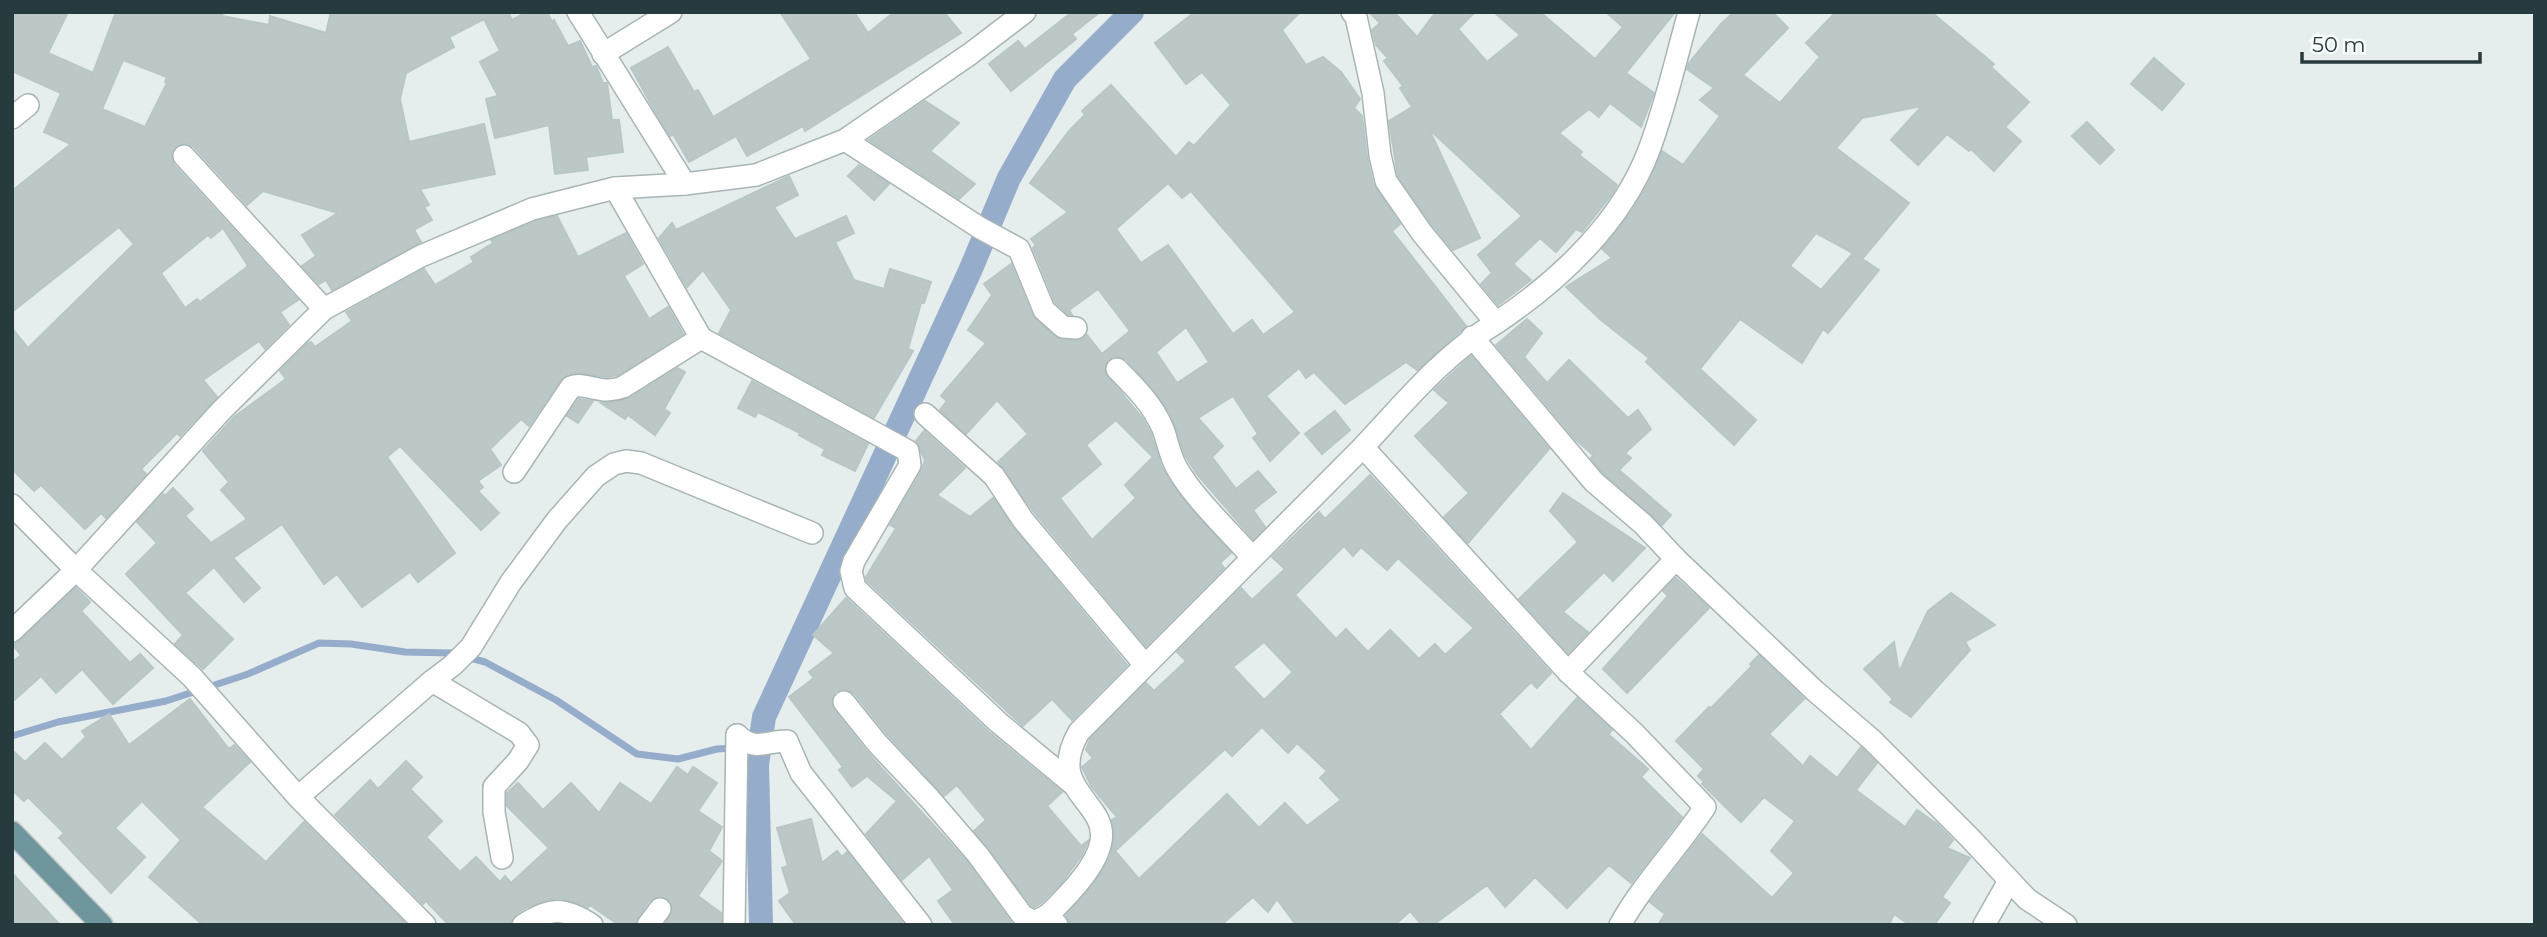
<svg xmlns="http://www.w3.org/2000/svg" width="2547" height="937" font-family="Montserrat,sans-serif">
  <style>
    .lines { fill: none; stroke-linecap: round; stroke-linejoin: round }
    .stream { stroke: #95accb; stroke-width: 7 }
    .canal { stroke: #95accb; stroke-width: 24 }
    .building { fill: #bcc8c7; stroke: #b9c6c6; stroke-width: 2; fill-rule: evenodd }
    .minor-casing { stroke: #a9b4b5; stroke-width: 24 }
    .major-casing { stroke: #c3c8c9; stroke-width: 24 }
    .minor { stroke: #fff; stroke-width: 21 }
    .major { stroke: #70969d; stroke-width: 21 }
  </style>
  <rect width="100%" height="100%" fill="#e6eded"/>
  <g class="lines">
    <path class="stream" d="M12 736 58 722 166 701 248 674 319 643 351 644 405 652 452 653 485 662 556 700 637 754 678 759 717 749 734 748"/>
    <path class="canal" d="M761 925 757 765 764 717 970 271 1009 178 1065 79 1132 12"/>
  </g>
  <g class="building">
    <path d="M12 12H68L48 53 93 73 116 12H223L222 16 269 25 270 16 326 33 331 12H508L512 20 527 12H547L552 22 554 20 568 46 580 41 592 67 596 66 603 83H607L612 120H619L623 152 586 157 588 170 555 174 549 125 495 138 486 99 498 96 480 62 500 51 484 19 449 37 454 47 406 73 400 99 409 142 484 124 495 174 420 189 429 205 424 207 432 220 414 230 421 242 332 290 326 280 319 284 302 266 316 256 302 235 338 213 263 191 247 205 194 147 187 143 176 146 171 153 174 165 298 300 280 312 289 325 265 349 259 341 203 380 217 397 180 436 177 433 141 469 146 474 106 518 101 513 85 529 41 485 34 491 12 469V328L28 348 134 244 119 227 12 312V191L71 144 44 132 61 93 12 71ZM123 60 167 77 165 82 167 83 145 127 102 109ZM223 228 247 264V267L200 302 197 299 185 308 161 273 208 235 211 238Z"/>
    <path d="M780 12H854L868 33 894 12H944L961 33 805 131 803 126 747 156 736 136 689 162 673 134 670 136 657 115 631 68 668 47 694 92 698 90 713 117 811 59Z"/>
    <path d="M1072 12H1100L1072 34 1076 39 1011 91 989 64 1018 41 1025 49Z"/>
    <path d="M1195 12H1300L1282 30 1306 65 1323 57 1341 72 1360 99 1354 108 1362 116 1367 157 1373 184 1400 224 1392 231 1466 326 1417 370 1406 362 1345 404 1314 372 1306 378 1299 368 1266 396 1299 433 1270 461 1253 438 1258 434 1233 396 1198 418 1223 446 1212 457 1236 489 1258 471 1276 492 1253 510 1265 527 1253 539 1196 473 1185 455 1171 415 1153 389 1126 359 1114 356 1107 360 1105 373 1143 419 1151 434 1161 466 1174 488 1231 553 1220 563 1224 568 1146 646 1034 512 998 462 1028 434 997 400 966 434 940 410 947 401 941 396 986 343 968 330 992 295 984 284 1011 264 1032 315 1055 337 1076 341 1082 339 1087 335 1102 354 1130 331 1098 289 1069 310 1072 315 1068 314 1055 302 1033 248 1036 245 1031 239 1068 212 1030 183 1069 131 1085 115 1082 111 1111 85 1176 157 1189 142 1194 146 1231 105 1202 72 1186 84 1155 43ZM1168 183 1182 198 1191 191 1295 312 1263 335 1252 320 1233 334 1168 245 1141 263 1116 229ZM1186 327 1209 362 1177 383 1156 352ZM1116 420 1153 457 1125 485 1136 498 1092 540 1060 498 1101 464 1086 445Z"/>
    <path d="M1369 12H1394L1417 37 1436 12H1475L1458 29 1487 62 1520 35 1494 12H1540L1595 59 1623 27 1606 12H1675L1626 73 1654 93 1641 127 1610 103 1599 117 1589 109 1559 133 1582 152 1579 155 1617 185 1612 194 1582 232 1576 229 1556 252 1540 238 1513 264 1531 280 1498 305 1481 284 1492 273 1478 255 1522 216 1429 129 1480 238 1453 250 1432 225 1398 176 1389 121 1412 107 1400 88 1403 86 1384 61 1388 58 1376 45 1372 30 1380 23Z"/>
    <path d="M1734 12H1772L1788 28 1743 75 1780 103 1820 57 1806 43 1836 12H1931L1994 64 1991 67 2029 102 2005 127 2021 141 1994 171 1971 149 1969 151 1947 134 1918 165 1891 140 1922 106 1862 118 1836 148 1909 203 1863 258 1853 253 1879 270 1828 333 1823 329 1802 363 1740 319 1700 369 1756 420 1734 445 1646 362 1649 358 1601 320 1566 287 1612 258 1602 249 1634 208 1649 182 1662 151 1683 165 1720 116 1700 100 1714 88 1687 69 1689 63 1721 24ZM1816 233 1853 253 1821 290 1790 266Z"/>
    <path d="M2154 58 2184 84 2162 110 2131 84Z"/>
    <path d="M925 101 959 123 930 151 975 184 959 199 869 140Z"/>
    <path d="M2087 122 2114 150 2100 164 2072 136Z"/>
    <path d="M859 165 889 184 874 200 848 176Z"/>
    <path d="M789 176 798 195 774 207 795 239 846 216 854 233 835 242 854 280 884 289 890 269 931 282 924 303H921L908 349 913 351 874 418 719 333 731 310 703 270 687 287 659 238 672 223 676 230Z"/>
    <path d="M557 216 578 257 626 233 643 264 624 276 649 319 668 307 683 334 618 375 607 377 576 373 561 379 529 426 521 419 490 449 501 465 478 481 483 487 478 491 499 513 481 530 400 446 387 457 455 553 418 582 410 572 362 607 337 574 324 584 282 524 233 558 260 588 244 602 214 567 185 593 233 639 203 669 175 644 183 635 126 574 157 543 137 522 163 494 165 496 173 488 193 509 185 516 211 543 247 519 221 490 229 482 203 451 234 417 286 379 280 371 308 343 311 342 315 347 352 321 346 312 424 269 435 285 474 262 471 257 493 243 491 240 536 221Z"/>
    <path d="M1527 319 1542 333 1524 357 1547 383 1569 360 1628 418 1638 410 1651 429 1625 453 1631 458 1619 470 1671 515 1662 525 1603 473 1591 458 1593 455 1575 439 1496 345Z"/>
    <path d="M1471 356 1549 449 1468 543 1444 517 1469 493 1415 436 1449 403 1434 390Z"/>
    <path d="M678 368 685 372 664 409 670 413 655 435 628 415 625 419 601 403 616 402 630 398Z"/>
    <path d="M752 381 868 444 855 471 822 455 825 449 799 435 800 433 758 412 755 417 738 408Z"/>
    <path d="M579 399 593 401 578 423 567 416Z"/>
    <path d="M1335 411 1350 430 1322 454 1305 434Z"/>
    <path d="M924 431 965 468 937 495 970 517 993 498 1013 528 1127 665 1072 720 1052 699 1023 726 867 581 866 577 896 528 890 525 921 472 925 460 916 441Z"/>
    <path d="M1370 475 1551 673 1537 688 1531 682 1499 714 1531 750 1577 698 1612 730 1608 734 1648 769 1641 777 1682 817 1631 883 1609 865 1567 908 1535 877 1505 907 1487 885 1433 925H1422L1410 911 1395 925H1296L1277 899 1268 912 1253 897 1221 925H1070L1066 915 1098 878 1110 857 1114 841 1112 820 1117 817 1091 786 1082 767 1093 758 1086 750 1090 739 1146 683 1154 691 1186 661 1177 652 1241 588 1252 600 1285 569 1272 557 1319 512 1325 519ZM1344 546 1353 556 1361 547 1387 570 1398 558 1474 628 1445 655 1435 644 1419 659 1390 630 1368 652 1346 629 1336 639 1295 595ZM1264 642 1293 672 1264 700 1233 667ZM1262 727 1288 753 1297 743 1327 771 1320 778 1341 800 1307 826 1285 803 1259 828 1227 794 1139 879 1115 851 1225 749 1232 756Z"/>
    <path d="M1563 493 1645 548 1613 581 1604 572 1563 612 1588 632 1568 653 1519 599 1578 542 1550 511Z"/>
    <path d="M1676 578 1709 608 1627 693 1603 669 1668 596 1663 591Z"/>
    <path d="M76 588 90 602 81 611 130 663 140 654 153 668 113 704 82 669 56 693 41 676 12 702V663L21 655 12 644 21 640Z"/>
    <path d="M1951 593 1995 625 1965 642 1970 650 1911 717 1890 702 1893 699 1864 669 1894 642 1899 672 1928 611Z"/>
    <path d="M846 598 990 733 1062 792 1047 806 1081 846 1088 841 1082 855 1062 882 1041 903 1034 907 1031 905 974 831 986 820 957 785 944 796 887 734 854 693 843 689 835 692 831 703 834 710 867 752 968 863 1011 922 1007 925H955L938 901 953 890 929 856 902 880 866 834 897 801 867 776 852 787 839 770 843 767 789 697 814 678 809 672 834 653 813 635Z"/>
    <path d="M1759 655 1804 699 1769 734 1803 766 1810 756 1837 778 1861 747 1877 763 1856 790 1905 827 1917 810 1937 824 1953 840 1947 848 1970 858 1942 897 1950 903 1934 925H1910L1894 914 1889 925H1658L1665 914 1650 902 1702 834 1772 898 1794 873 1771 851 1795 821 1764 797 1741 822 1702 784 1704 782 1698 776 1704 769 1676 741 1709 707 1711 708 1752 666 1750 664Z"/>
    <path d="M190 699 229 749 234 745 250 762 202 807 266 862 304 822 404 922 402 925H203L149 877 181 840 142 801 115 828 145 857 111 893 59 838 64 833 28 797 24 801 12 790V750L25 762 45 743 62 760 86 737 82 731 109 714 129 745Z"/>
    <path d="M406 761 422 777 410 789 442 821 426 837 460 872 476 857 500 882 505 876 511 883 549 848 507 806V793L518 783 543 810 571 783 599 813 620 783 651 804 677 767 688 775 693 767 717 783 698 811 722 827 709 851 722 861 698 896 721 913V925H665L673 910 668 899 661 896 649 901 638 917 635 925H619L590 905 588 907 559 898 546 900 527 907 516 914 510 925H449L426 901 423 904 335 815 370 780 378 789Z"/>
    <path d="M811 819 822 863 837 851 842 857 847 852 904 925H796L779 901 790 893 782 868 788 866 777 828Z"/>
    <path d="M12 873 60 925H12Z"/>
  </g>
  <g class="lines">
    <g class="minor-casing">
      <g id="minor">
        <path d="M578 12 685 184"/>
        <path d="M603 54 671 12"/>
        <path d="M12 118 28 105"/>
        <path d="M845 140 980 228 1019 249 1044 310 1063 327 1076 328"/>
        <path d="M184 156 324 309"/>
        <path d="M1496 323C1559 281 1622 222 1649 150 1666 105 1676 58 1689 12"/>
        <path d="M1472 337 1594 482 1643 524 1676 559 1815 691 1871 739 1970 838 2027 899 2066 925"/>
        <path d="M701 338 908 451 910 465 854 561 851 571 855 588 999 723 1074 785"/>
        <path d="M1117 369C1135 387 1153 405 1163 429 1168 442 1170 458 1178 470 1194 498 1229 531 1252 557"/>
        <path d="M925 414 994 476 1023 520 1145 665"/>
        <path d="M1363 447 1568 672 1634 733 1705 807C1678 848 1644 882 1620 925"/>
        <path d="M514 472 571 387C586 381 599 396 623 387L701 338 615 188"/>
        <path d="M12 505 76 570 192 677 298 797 425 925"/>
        <path d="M12 631 76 570 221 411 324 309 421 256 532 209 615 188 685 184 756 175 845 140 970 54 1025 12"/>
        <path d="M1568 672 1676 559"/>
        <path d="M432 681 453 665 471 647 511 582 557 520 596 476 614 464 626 461 641 463 812 533"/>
        <path d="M844 702 877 743 929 798 978 855 1022 915 1034 922 1048 915"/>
        <path d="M737 735C755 752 765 741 787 741L801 773 921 925"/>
        <path d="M298 797 432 681 519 733 528 745 518 761 494 787V812L502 858"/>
        <path d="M523 925C551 907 564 907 592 925"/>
        <path d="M648 925 660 909"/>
        <path d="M734 925 737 735"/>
        <path d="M1057 925 1048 915C1066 897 1097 867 1101 841 1108 801 1045 791 1079 732L1363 447C1404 403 1444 354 1496 323L1422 233 1386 181 1380 155 1373 93 1356 17 1352 12"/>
        <path d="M1984 925 2009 881"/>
      </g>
    </g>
    <g class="major-casing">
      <path id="major" d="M12 832 102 925"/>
    </g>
    <use href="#minor" class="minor"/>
    <use href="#major" class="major"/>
  </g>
  <rect width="2547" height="937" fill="none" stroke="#273a3e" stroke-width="28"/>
  <path d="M2302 52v10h178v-10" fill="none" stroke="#273a3e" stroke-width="3.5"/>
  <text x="2312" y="52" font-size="21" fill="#273a3e" stroke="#f7fafa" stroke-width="5" paint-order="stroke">50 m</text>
</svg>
